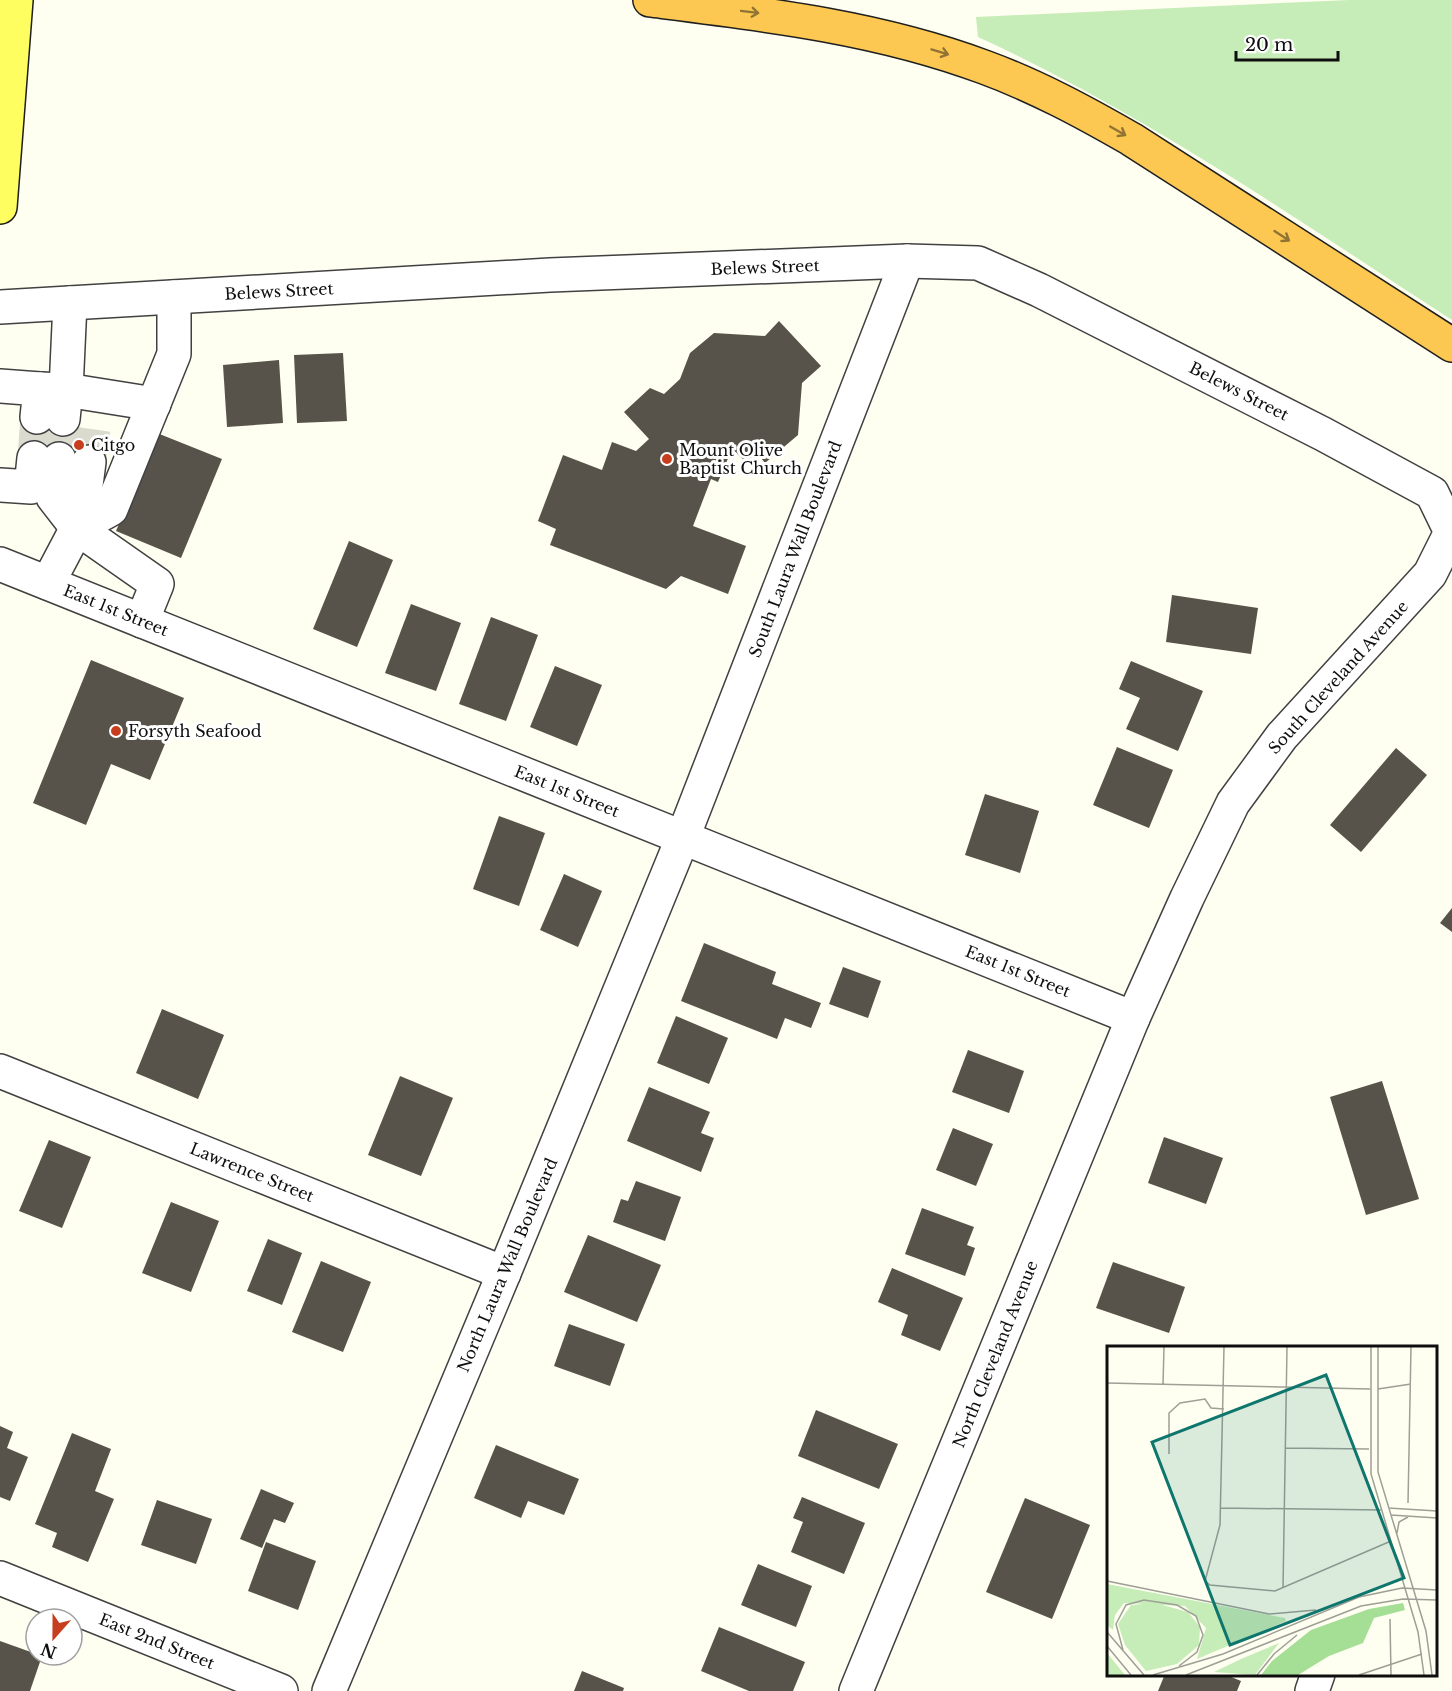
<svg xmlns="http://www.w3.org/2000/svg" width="1452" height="1691" font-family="'Libre Baskerville',serif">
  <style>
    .green { fill: #c6ecb7 }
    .building { fill: #58534a }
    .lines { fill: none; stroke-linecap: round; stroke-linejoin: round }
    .minor-tunnel { stroke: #dadbce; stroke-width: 33; stroke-dasharray: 33 16; stroke-linecap: butt }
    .minor-casing { stroke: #414141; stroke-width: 36 }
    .major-casing { stroke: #1f1f1f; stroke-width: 36 }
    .highway-casing { stroke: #1f1f1f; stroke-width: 36 }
    .minor { stroke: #fff; stroke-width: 33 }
    .major { stroke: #fffe60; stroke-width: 33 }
    .highway { stroke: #fcc851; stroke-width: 33 }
    .oneway { stroke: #917433 }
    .poi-dot { fill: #c73e1e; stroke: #fff; stroke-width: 2 }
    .labels { text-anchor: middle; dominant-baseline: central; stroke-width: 6; stroke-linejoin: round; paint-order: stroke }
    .street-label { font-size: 16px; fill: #0e0e0e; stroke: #fff }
    .poi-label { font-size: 16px; fill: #0e0e0e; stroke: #fff; text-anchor: start }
    .inset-road { fill: none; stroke: #9e9f96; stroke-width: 1.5 }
    .view { fill: #0f766e; fill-opacity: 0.15; stroke: #0f766e; stroke-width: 3 }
    .inset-edge { fill: none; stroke: #0e0e0e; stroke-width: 3 }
  </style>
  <rect width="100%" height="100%" fill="#fefff0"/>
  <path class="green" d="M1349 0H1452V320C1299 221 1144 113 978 37L976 17Z"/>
  <g class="building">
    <path d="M779 321 821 366 802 383 798 435 765 463 757 453 746 462 732 449 718 482 711 479 693 526 746 546 728 594 681 576 666 589 550 545 556 529 538 521 563 455 602 470 612 442 636 451 649 439 624 412 650 388 664 394 680 379 690 353 714 333 765 336Z"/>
    <path d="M343 353 347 421 297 423 294 355Z"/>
    <path d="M279 360 283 423 227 427 223 365Z"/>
    <path d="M157 433 222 459 181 558 116 531Z"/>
    <path d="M349 541 393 560 357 647 313 629Z"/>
    <path d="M1172 595 1258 608 1251 654 1166 642Z"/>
    <path d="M411 604 461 623 436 691 385 673Z"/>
    <path d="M491 617 538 635 506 721 459 704Z"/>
    <path d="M91 660 184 698 150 780 111 764 86 825 33 803Z"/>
    <path d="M1131 661 1203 691 1178 751 1126 729 1140 698 1119 689Z"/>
    <path d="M555 666 602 685 577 746 530 727Z"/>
    <path d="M1117 747 1173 770 1149 828 1093 805Z"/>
    <path d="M1396 748 1427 775 1361 852 1330 825Z"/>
    <path d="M985 794 1039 811 1020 873 965 855Z"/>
    <path d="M499 816 545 833 519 906 473 889Z"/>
    <path d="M564 874 602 891 578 947 540 930Z"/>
    <path d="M1452 908V932L1440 923Z"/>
    <path d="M704 943 776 972 772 984 821 1003 811 1028 785 1018 777 1039 681 1001Z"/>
    <path d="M843 967 881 981 868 1018 829 1004Z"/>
    <path d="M162 1009 224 1035 198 1099 136 1073Z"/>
    <path d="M676 1016 728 1038 709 1084 657 1063Z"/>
    <path d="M968 1050 1024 1071 1009 1113 952 1092Z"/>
    <path d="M400 1076 453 1098 421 1176 368 1155Z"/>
    <path d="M1382 1081 1419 1199 1366 1215 1330 1097Z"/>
    <path d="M649 1087 710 1112 701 1133 714 1138 701 1172 627 1141Z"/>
    <path d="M953 1128 993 1144 976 1186 936 1170Z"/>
    <path d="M1164 1137 1223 1158 1206 1204 1148 1183Z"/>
    <path d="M49 1140 91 1157 62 1228 19 1211Z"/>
    <path d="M636 1181 681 1197 665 1241 613 1222 621 1199 628 1201Z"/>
    <path d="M171 1202 219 1221 191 1292 142 1273Z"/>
    <path d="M922 1208 974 1227 967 1245 975 1248 965 1276 905 1254Z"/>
    <path d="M588 1235 661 1265 637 1322 564 1292Z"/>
    <path d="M268 1239 302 1253 282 1305 247 1291Z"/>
    <path d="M321 1261 371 1282 343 1352 292 1332Z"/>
    <path d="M1113 1262 1185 1287 1169 1333 1096 1308Z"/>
    <path d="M892 1268 963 1298 940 1351 901 1335 908 1315 878 1302Z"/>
    <path d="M569 1324 625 1344 610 1386 554 1366Z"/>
    <path d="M816 1410 898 1444 879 1489 798 1456Z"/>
    <path d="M0 1426 13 1432 7 1448 28 1457 10 1501 0 1497Z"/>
    <path d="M72 1433 111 1449 95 1491 114 1499 88 1562 52 1547 57 1533 35 1524Z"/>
    <path d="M496 1445 579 1479 564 1515 528 1501 521 1518 474 1498Z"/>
    <path d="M261 1489 294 1503 285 1523 274 1519 262 1548 240 1539Z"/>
    <path d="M802 1497 865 1523 844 1574 791 1552 803 1522 793 1518Z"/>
    <path d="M1025 1498 1090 1525 1052 1619 986 1592Z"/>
    <path d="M157 1500 212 1519 196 1564 141 1545Z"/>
    <path d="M266 1542 316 1561 298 1610 248 1591Z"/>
    <path d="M758 1564 812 1586 796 1627 741 1605Z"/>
    <path d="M719 1627 805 1662 793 1691H749L701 1671Z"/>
    <path d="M0 1641 42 1656 30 1691H0Z"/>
    <path d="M582 1671 624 1688 623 1691H574Z"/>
    <path d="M1165 1674H1224L1241 1681 1237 1691H1158Z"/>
  </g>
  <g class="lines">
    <g class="minor-tunnel">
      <path d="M34 458 37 417"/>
      <path d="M59 459 63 419"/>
      <path d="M89 462 95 421"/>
    </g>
    <g class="minor-casing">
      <g id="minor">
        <path d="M0 307 550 275 907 261 978 263 1039 290 1323 434 1432 493 1451 532 1430 574 1282 736 1233 803 1187 898 1133 1018 856 1691"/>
        <path d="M0 386 40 389 37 417"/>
        <path d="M40 389 66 390 154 404"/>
        <path d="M63 419 66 390 70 303"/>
        <path d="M59 459 53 497 77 528"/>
        <path d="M0 485 31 487 34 458"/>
        <path d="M77 528 111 509 174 354V297"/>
        <path d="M77 528 84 501 89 462"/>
        <path d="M0 564 1133 1018"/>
        <path d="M48 583 77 528 157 584 142 621"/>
        <path d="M0 1071 504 1273"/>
        <path d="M0 1578 281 1691"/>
        <path d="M329 1691 504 1273 683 837 907 261"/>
        <path d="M1312 1691 1318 1674"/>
      </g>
    </g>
    <g class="major-casing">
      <path id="major" d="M0 207 16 0"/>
    </g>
    <g class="highway-casing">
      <path id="highway" d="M650 0C763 14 877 27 984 67 1036 86 1084 112 1131 139L1452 345"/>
    </g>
    <use href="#minor" class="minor"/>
    <use href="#major" class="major"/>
    <use href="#highway" class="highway"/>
  </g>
  <defs><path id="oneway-shaft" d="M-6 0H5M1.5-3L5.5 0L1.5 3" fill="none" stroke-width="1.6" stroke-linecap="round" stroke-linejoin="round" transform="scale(1.5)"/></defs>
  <g class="oneway">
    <use href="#oneway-shaft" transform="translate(750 12) rotate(7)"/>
    <use href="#oneway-shaft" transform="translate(940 52) rotate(17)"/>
    <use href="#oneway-shaft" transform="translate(1118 131) rotate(30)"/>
    <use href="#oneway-shaft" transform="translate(1282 236) rotate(33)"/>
  </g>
  <g class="poi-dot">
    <circle cx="79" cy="445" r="6"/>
    <circle cx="667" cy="459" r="6"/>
    <circle cx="116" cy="731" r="6"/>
  </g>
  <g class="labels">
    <g class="street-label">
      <text transform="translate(765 267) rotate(-2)">Belews Street</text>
      <text transform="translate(279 291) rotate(-3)">Belews Street</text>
      <text transform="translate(1239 391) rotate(27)">Belews Street</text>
      <text transform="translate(795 549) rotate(-69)">South Laura Wall Boulevard</text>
      <text transform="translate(116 610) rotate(22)">East 1st Street</text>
      <text transform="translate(1338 677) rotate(-48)">South Cleveland Avenue</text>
      <text transform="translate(567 791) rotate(22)">East 1st Street</text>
      <text transform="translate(1018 971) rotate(22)">East 1st Street</text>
      <text transform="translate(252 1172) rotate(22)">Lawrence Street</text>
      <text transform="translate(507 1265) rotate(-67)">North Laura Wall Boulevard</text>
      <text transform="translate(995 1354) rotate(-68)">North Cleveland Avenue</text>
      <text transform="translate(157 1641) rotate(22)">East 2nd Street</text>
    </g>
    <g class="poi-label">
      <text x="91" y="445">Citgo</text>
      <text x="679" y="450">Mount Olive<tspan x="679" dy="18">Baptist Church</tspan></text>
      <text x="128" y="731">Forsyth Seafood</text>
    </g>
  </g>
  <g transform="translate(1107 1346)">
    <rect width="330" height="330" fill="#fefff0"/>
    <path d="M0 238 178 272 179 275 90 313 99 282 78 260 17 257 8 269 6 284 0 279ZM48 257 81 266 93 281 92 299 70 318 39 325 18 299 11 278 24 259ZM172 297 148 329 107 326 134 313ZM0 307 18 329H0Z" fill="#c6ecb7"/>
    <path d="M296 257 298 264 267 272 256 297 222 310 191 329H154L165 315 204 284 262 263Z" fill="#a5de95"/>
    <path class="inset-road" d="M117 1 113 179 98 235 103 239 168 245 284 195M264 1V128L311 286 317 329M271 1V126L319 285 325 329M0 37 263 43M56 39 57 1M271 43 304 38M178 102 262 103M62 108V67L73 57 98 53 104 62 117 63M301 157 304 1M114 162 274 164M281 162 330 165M284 169 330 172M290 187 292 176 301 171M0 235 162 268 209 264M176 242 180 1M283 273 284 329M0 286 37 329M0 300 24 329M16 304 9 278 19 259 37 254 70 259 89 270 96 289 90 306 72 320M46 329 116 308 252 251 295 242 330 244M79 329 254 260 296 253 330 254M150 329 167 308 190 289M252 329 315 308"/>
    <path class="view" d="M219 29 297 232 123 299 45 96Z"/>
    <rect width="330" height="330" class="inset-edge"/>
  </g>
  <g transform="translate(54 1637) rotate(201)"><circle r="28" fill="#ffffff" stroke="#9f9f9f" stroke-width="1.5"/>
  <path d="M0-4.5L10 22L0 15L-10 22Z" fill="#c73e1e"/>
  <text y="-9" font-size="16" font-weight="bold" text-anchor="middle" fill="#0e0e0e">N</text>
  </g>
  <path d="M1236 51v9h102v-9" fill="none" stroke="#0e0e0e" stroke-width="3"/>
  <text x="1245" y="51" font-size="18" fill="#0e0e0e" stroke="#ffffff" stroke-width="4.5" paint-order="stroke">20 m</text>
</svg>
